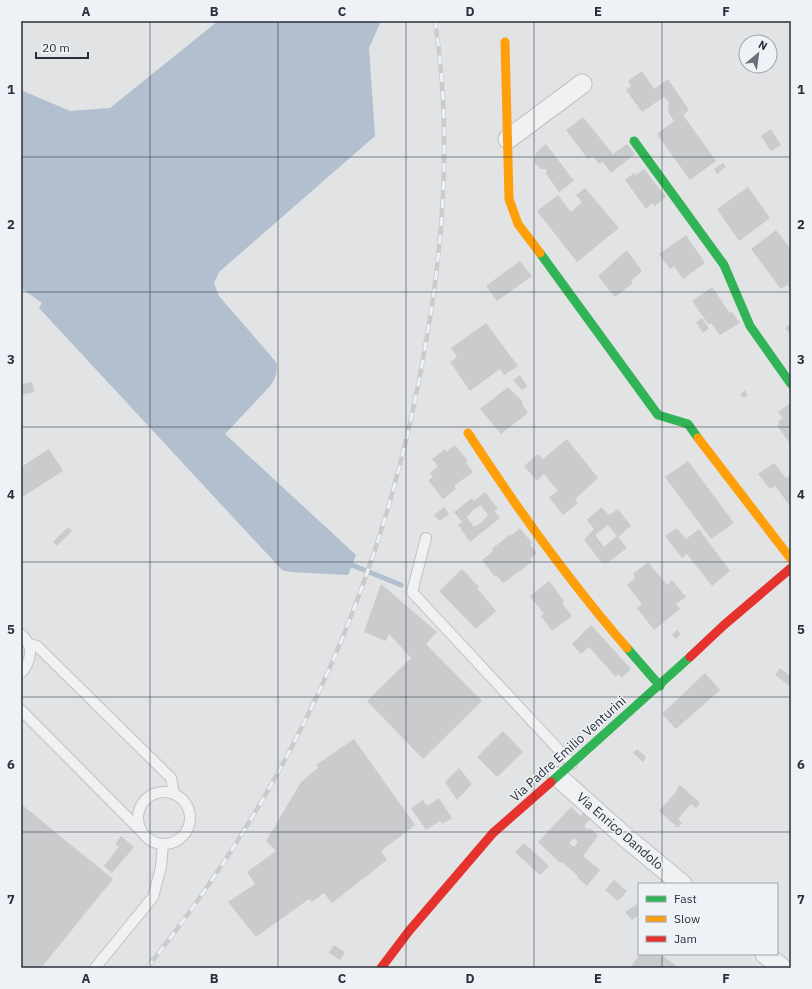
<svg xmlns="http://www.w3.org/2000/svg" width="812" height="989" font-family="'IBM Plex Sans',sans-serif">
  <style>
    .water { fill: #b1bfce }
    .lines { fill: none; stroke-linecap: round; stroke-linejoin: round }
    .stream { stroke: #b1bfce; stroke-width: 5 }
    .building { fill: #c9cbcd; fill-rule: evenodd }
    .lane-casing { stroke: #bfc1c3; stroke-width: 12 }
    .street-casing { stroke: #bfc1c3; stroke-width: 21 }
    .lane { stroke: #f0f1f2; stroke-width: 10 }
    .street { stroke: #f0f1f2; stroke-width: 19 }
    .fast { stroke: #30b455; stroke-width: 9 }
    .slow { stroke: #ff9f0a; stroke-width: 9 }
    .jam { stroke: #e5322d; stroke-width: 9 }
    .rail-casing { stroke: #c9cbcd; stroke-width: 4.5 }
    .rail { stroke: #eef1f5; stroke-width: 3; stroke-dasharray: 9; stroke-linecap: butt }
    .grid { fill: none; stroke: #29303d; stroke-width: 1; stroke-opacity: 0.55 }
    .labels { text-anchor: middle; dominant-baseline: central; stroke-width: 3; stroke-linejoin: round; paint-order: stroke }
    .street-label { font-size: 13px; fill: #29303d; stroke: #eef1f5 }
    .neatline { fill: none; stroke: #29303d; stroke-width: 1.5 }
    .grid-label { font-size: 13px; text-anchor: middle; font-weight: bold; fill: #29303d }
  </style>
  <rect width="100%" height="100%" fill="#e1e3e5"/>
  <path class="water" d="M218 21H381L369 48 375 136 226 266 219 272 214 283 219 296 276 362C278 371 276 377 271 385L225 434 356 555 348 575 291 572 282 570 39 308 42 303 21 288V90L70 111 110 108Z"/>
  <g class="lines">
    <path class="stream" d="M352 565 401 585"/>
  </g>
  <g class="building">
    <path d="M642 71 654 89 668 79 689 110 683 115 716 161 690 180 657 134 674 121 668 112 669 102 664 97 642 112 626 90 631 86 628 81Z"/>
    <path d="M583 117 613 154 627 144 635 154 611 173 603 162 599 164 593 156 588 159 566 130Z"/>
    <path d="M771 129 781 145 771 151 761 136Z"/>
    <path d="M546 144 574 181 559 192 547 175 546 169H541L534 162 536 153Z"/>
    <path d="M723 163 726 167 717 174 714 169Z"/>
    <path d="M644 169 666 197 655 206 652 203 646 209 625 180 634 173 636 175Z"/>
    <path d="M748 187 770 218 739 241 717 209Z"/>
    <path d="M585 188 619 228 577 262 537 211 558 195 571 212 582 202 576 195Z"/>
    <path d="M776 230 791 249V290L787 285 781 289 751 249Z"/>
    <path d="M686 235 705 263 683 279 674 266 670 269 659 254Z"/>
    <path d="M627 250 642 271 631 281 633 283 615 297 598 276Z"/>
    <path d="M520 261 532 276 497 301 486 286Z"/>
    <path d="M712 287 730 313 732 312 740 323 720 335 711 323 709 325 692 301Z"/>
    <path d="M702 318 709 328 703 333 696 322Z"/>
    <path d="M486 323 518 366 504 375 500 369 470 391 450 362 457 357 451 348Z"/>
    <path d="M791 323V335L785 328Z"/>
    <path d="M520 375 527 386 522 390 513 380Z"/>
    <path d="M32 382 35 392 21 395V384Z"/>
    <path d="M508 387 523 402 522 404 528 413 501 434 480 409Z"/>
    <path d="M745 390 748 395 744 398 740 394Z"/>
    <path d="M791 403V445L778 427 779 421 783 418 778 412Z"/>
    <path d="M567 439 598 478 575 499 578 503 563 515 549 497 558 491 544 474 537 481 524 466 538 454 543 459Z"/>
    <path d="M455 445 468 461 466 463 473 472 454 486 456 489 443 499 428 480 433 477 430 473 438 466 432 459 445 449 446 452Z"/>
    <path d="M49 449 63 471 21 498V467Z"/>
    <path d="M688 461 734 523 711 539 665 477Z"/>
    <path d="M774 463 786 478 791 474 790 506 775 486 770 489 758 474Z"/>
    <path d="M485 492 498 509 494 511 500 518 470 542 458 525 462 522 454 512 472 498 474 501ZM481 505 488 515 482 522 474 527 467 517 473 510Z"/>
    <path d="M444 507 449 514 440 521 434 515Z"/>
    <path d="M601 507 609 515 618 509 631 526 618 537 627 548 607 563H602L584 540 594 529 587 520ZM608 525 617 536 604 547 595 535Z"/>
    <path d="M68 527 72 531 57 546 53 542Z"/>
    <path d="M520 528 532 543 530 545 537 553 530 559 532 562 503 583 496 575 495 577 482 560 493 551 492 549 510 534 511 536Z"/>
    <path d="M677 528 686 539 699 529 730 571 712 586 687 554 682 558 665 536Z"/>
    <path d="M648 562 667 585 672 580 686 597 676 604 680 609 654 630 637 608 642 604 627 585 635 578 633 574Z"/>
    <path d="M462 569 479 587 477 588 496 611 476 629 439 591Z"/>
    <path d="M549 581 564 601 562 603 572 616 552 631 541 616 544 614 530 596Z"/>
    <path d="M381 584 437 632 426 644 482 701 423 759 367 701 411 658 389 634 386 641 364 632Z"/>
    <path d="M591 625 631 669 622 678 618 674 616 677 589 647 581 654 572 644Z"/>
    <path d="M677 630 681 634 676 639 672 635Z"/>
    <path d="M780 668 791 677V687L775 675Z"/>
    <path d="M705 673 720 690 676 729 662 714Z"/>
    <path d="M503 731 523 752 497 777 477 757Z"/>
    <path d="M354 739 415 825 381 851 387 860 332 903 324 893 312 902 309 899 256 937 228 902 255 884 247 872 276 851 266 841 301 782 318 768 316 765Z"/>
    <path d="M637 749 646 757 643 762 633 753Z"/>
    <path d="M459 768 472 784 457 800 445 782Z"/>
    <path d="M680 785 700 803 696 808 691 804 678 819 682 823 678 828 659 811 677 791 676 790Z"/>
    <path d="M439 798 452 818 442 824 440 821 426 830 411 808 423 800 427 806Z"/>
    <path d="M21 804 113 879 41 968H21Z"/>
    <path d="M571 807 581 816 584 812 591 818 584 826 588 830 590 828 598 836 583 856 600 870 587 886 577 877 578 876 562 862 560 863 538 842ZM574 838 578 842 574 847 569 843Z"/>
    <path d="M121 836 134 847 112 873 104 866 119 847 115 844Z"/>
    <path d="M524 843 549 866 540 875 515 852Z"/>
    <path d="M614 880 627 891 618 901 605 890Z"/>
    <path d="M639 903V915L632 920 625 912Z"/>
    <path d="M334 945 345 952 340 960 329 953Z"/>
    <path d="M640 954H661L679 968H630Z"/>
  </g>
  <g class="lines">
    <g class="lane-casing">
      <g id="lane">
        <path d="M426 538 412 592 572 764"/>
        <path d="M21 634C34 645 32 661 21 673"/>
        <path d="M28 644 37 646 171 778 174 794"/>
        <path d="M21 710 142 832"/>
        <circle cx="164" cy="818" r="26"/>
        <path d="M95 968 153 897 161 867 163 844"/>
      </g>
    </g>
    <g class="street-casing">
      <g id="street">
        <path d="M508 139 582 84"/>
        <path d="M558 777 624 836 682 884"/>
        <path d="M765 954 782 968"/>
      </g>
    </g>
    <use href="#lane" class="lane"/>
    <use href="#street" class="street"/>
    <g class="fast">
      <path d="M634 141 724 265 750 326 791 384"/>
      <path d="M540 253 658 415 688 424 698 438"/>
      <path d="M627 648 660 686"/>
      <path d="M551 782 690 657"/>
    </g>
    <g class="slow">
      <path d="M505 42 509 199 518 224 540 253"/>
      <path d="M468 433C516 507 569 581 627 648"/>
      <path d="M698 438 791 559"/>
    </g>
    <g class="jam">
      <path d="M690 657 724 625 791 568"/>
      <path d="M381 968 409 931 493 833 551 782"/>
    </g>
    <g class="rail-casing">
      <path id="rail" d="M147 968C297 780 388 573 427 336 445 232 451 126 435 21"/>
    </g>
    <use href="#rail" class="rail"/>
  </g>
  <path class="grid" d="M150 21V968M278 21V968M406 21V968M534 21V968M662 21V884M21 157H791M21 292H791M21 427H791M21 562H791M21 697H791M21 832H791M662 954V968"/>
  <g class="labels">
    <g class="street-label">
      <text transform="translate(568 749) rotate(-42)">Via Padre Emilio Venturini</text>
      <text transform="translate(620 831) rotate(41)">Via Enrico Dandolo</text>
    </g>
  </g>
  <rect width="812" height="989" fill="none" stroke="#eef1f5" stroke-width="44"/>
  <rect x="638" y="883" width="140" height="72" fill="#eef1f5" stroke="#9fa4ab"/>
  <rect x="646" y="896" width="20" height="6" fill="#30b455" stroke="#9fa4ab"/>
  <text x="674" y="903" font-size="12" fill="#29303d">Fast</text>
  <rect x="646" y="916" width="20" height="6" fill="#ff9f0a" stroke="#9fa4ab"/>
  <text x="674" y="923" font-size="12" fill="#29303d">Slow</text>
  <rect x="646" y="936" width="20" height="6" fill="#e5322d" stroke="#9fa4ab"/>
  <text x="674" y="943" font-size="12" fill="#29303d">Jam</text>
  <g transform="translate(758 54) rotate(29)"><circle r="19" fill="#eef1f5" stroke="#9fa4ab"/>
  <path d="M0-3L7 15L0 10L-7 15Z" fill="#696f78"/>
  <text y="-6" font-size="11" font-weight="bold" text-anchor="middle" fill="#29303d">N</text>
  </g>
  <path d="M36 52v6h52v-6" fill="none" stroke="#29303d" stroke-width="2"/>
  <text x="42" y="52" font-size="12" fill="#29303d" stroke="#eef1f5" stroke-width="3" paint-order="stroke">20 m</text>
  <rect x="22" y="22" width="768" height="945" class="neatline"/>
  <g class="grid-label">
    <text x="86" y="16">A</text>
    <text x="214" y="16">B</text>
    <text x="342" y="16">C</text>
    <text x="470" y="16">D</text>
    <text x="598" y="16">E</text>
    <text x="726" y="16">F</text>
    <text x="11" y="94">1</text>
    <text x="801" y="94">1</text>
    <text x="11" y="229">2</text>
    <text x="801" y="229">2</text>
    <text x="11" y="364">3</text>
    <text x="801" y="364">3</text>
    <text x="11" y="499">4</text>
    <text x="801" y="499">4</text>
    <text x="11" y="634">5</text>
    <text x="801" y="634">5</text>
    <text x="11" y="769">6</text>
    <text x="801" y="769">6</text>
    <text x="11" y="904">7</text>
    <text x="801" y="904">7</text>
    <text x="86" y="983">A</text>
    <text x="214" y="983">B</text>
    <text x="342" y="983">C</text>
    <text x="470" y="983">D</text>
    <text x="598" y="983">E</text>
    <text x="726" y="983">F</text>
  </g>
</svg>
